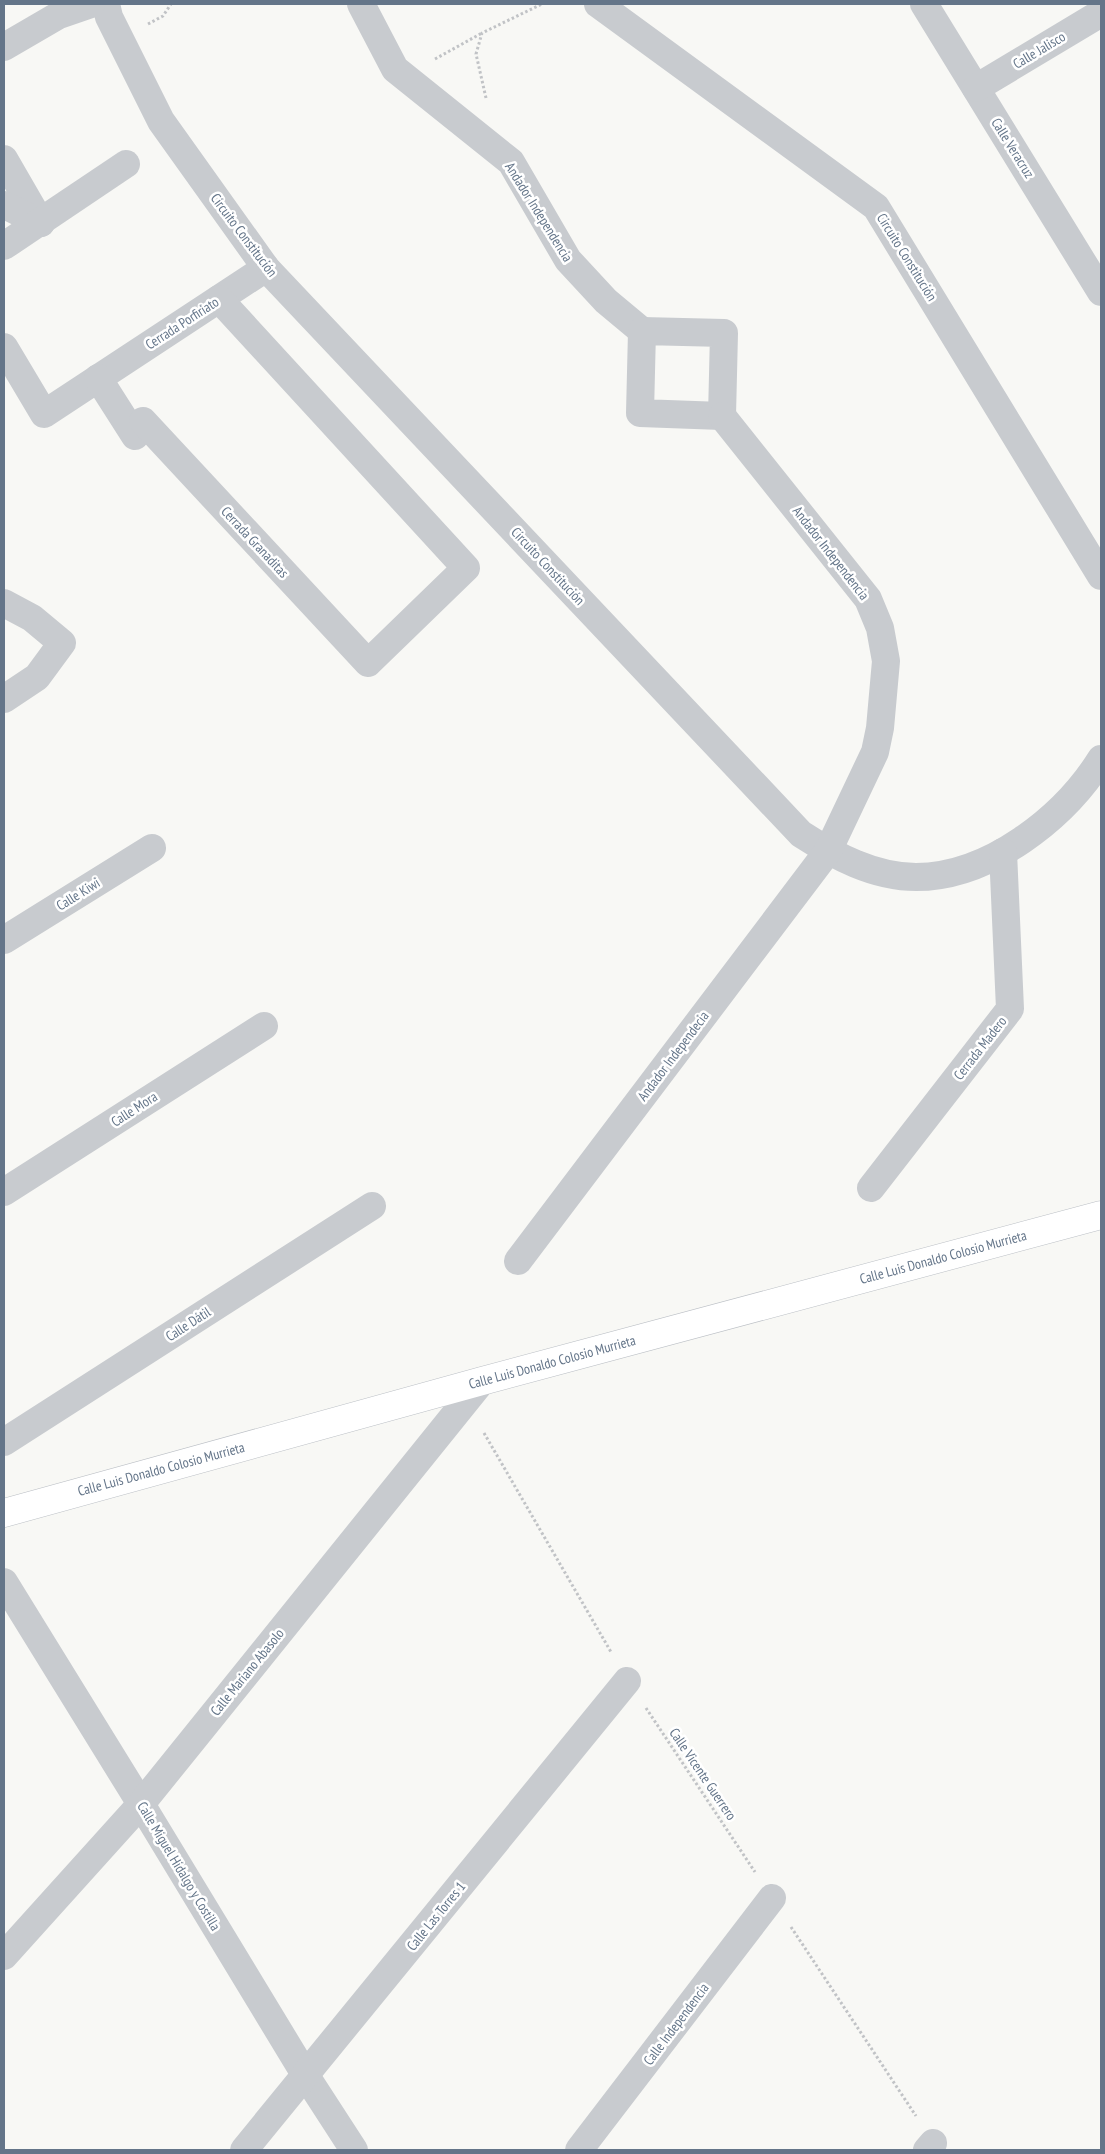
<svg xmlns="http://www.w3.org/2000/svg" width="1105" height="2154" font-family="'PT Sans Narrow',sans-serif">
  <style>
    .lines { fill: none; stroke-linecap: round; stroke-linejoin: round }
    .secondary-casing { stroke: #bcc0c6; stroke-width: 29 }
    .path { stroke: #c1c3c6; stroke-width: 3; stroke-dasharray: 2.5 2.5; stroke-linecap: butt }
    .street { stroke: #c8cbcf; stroke-width: 28 }
    .secondary { stroke: #fff; stroke-width: 28 }
    .labels { text-anchor: middle; dominant-baseline: central; stroke-width: 5; stroke-linejoin: round; paint-order: stroke }
    .street-label { font-size: 14px; fill: #647589; stroke: #fff }
  </style>
  <rect width="100%" height="100%" fill="#f8f8f5"/>
  <g class="lines">
    <g class="secondary-casing">
      <path id="secondary" d="M4 1513 482 1381 1101 1215"/>
    </g>
    <g class="path">
      <path d="M148 24 163 16 171 4"/>
      <path d="M435 59 482 33"/>
      <path d="M486 98 476 54 482 33 542 4"/>
      <path d="M484 1433 611 1652"/>
      <path d="M646 1708 755 1872"/>
      <path d="M791 1927 916 2116"/>
    </g>
    <g class="street">
      <path d="M106 4 109 17 161 121 266 268 801 834C835 856 874 877 916 877 989 877 1064 818 1101 759"/>
      <path d="M361 4 395 69 511 162 568 260 606 301 642 331"/>
      <path d="M598 4 876 207 1101 576"/>
      <path d="M924 4 1101 292"/>
      <path d="M4 47 59 15 91 4"/>
      <path d="M976 88 1101 13"/>
      <path d="M4 159 41 223"/>
      <path d="M4 205 41 223"/>
      <path d="M4 246 126 164"/>
      <path d="M642 331 724 333 722 416 640 413Z"/>
      <path d="M4 347 44 414 266 268"/>
      <path d="M98 378 135 436"/>
      <path d="M143 421 368 663 466 568 219 299"/>
      <path d="M4 603 32 618 62 643 37 677 4 699"/>
      <path d="M4 940 152 848"/>
      <path d="M871 1188 1010 1009 1003 852"/>
      <path d="M4 1192 264 1026"/>
      <path d="M518 1261 828 851 875 752 880 728 886 661 880 628 868 599 722 416"/>
      <path d="M4 1442 372 1206"/>
      <path d="M4 1582 141 1804 306 2076 354 2150"/>
      <path d="M4 1956 141 1804 482 1381"/>
      <path d="M244 2150 627 1681"/>
      <path d="M579 2150 772 1898"/>
      <path d="M927 2150 933 2143"/>
    </g>
    <use href="#secondary" class="secondary"/>
  </g>
  <g class="labels">
    <g class="street-label">
      <text transform="translate(1039 50) rotate(-31)">Calle Jalisco</text>
      <text transform="translate(1013 148) rotate(58)">Calle Veracruz</text>
      <text transform="translate(539 212) rotate(58)">Andador Independencia</text>
      <text transform="translate(244 235) rotate(53)">Circuito Constitución</text>
      <text transform="translate(907 257) rotate(58)">Circuito Constitución</text>
      <text transform="translate(182 323) rotate(-33)">Cerrada Porfiriato</text>
      <text transform="translate(255 542) rotate(47)">Cerrada Granaditas</text>
      <text transform="translate(831 553) rotate(52)">Andador Independencia</text>
      <text transform="translate(548 566) rotate(47)">Circuito Constitución</text>
      <text transform="translate(78 894) rotate(-32)">Calle Kiwi</text>
      <text transform="translate(980 1048) rotate(-52)">Cerrada Madero</text>
      <text transform="translate(673 1056) rotate(-53)">Andador Independecia</text>
      <text transform="translate(134 1109) rotate(-33)">Calle Mora</text>
      <text transform="translate(943 1257) rotate(-15)">Calle Luis Donaldo Colosio Murrieta</text>
      <text transform="translate(188 1324) rotate(-33)">Calle Dátil</text>
      <text transform="translate(552 1362) rotate(-15)">Calle Luis Donaldo Colosio Murrieta</text>
      <text transform="translate(161 1469) rotate(-15)">Calle Luis Donaldo Colosio Murrieta</text>
      <text transform="translate(247 1672) rotate(-51)">Calle Mariano Abasolo</text>
      <text transform="translate(703 1774) rotate(56)">Calle Vicente Guerrero</text>
      <text transform="translate(179 1866) rotate(59)">Calle Miguel Hidalgo y Costilla</text>
      <text transform="translate(436 1916) rotate(-51)">Calle Las Torres 1</text>
      <text transform="translate(676 2024) rotate(-53)">Calle Independencia</text>
    </g>
  </g>
  <rect width="1105" height="2154" fill="none" stroke="#647589" stroke-width="10"/>
</svg>
